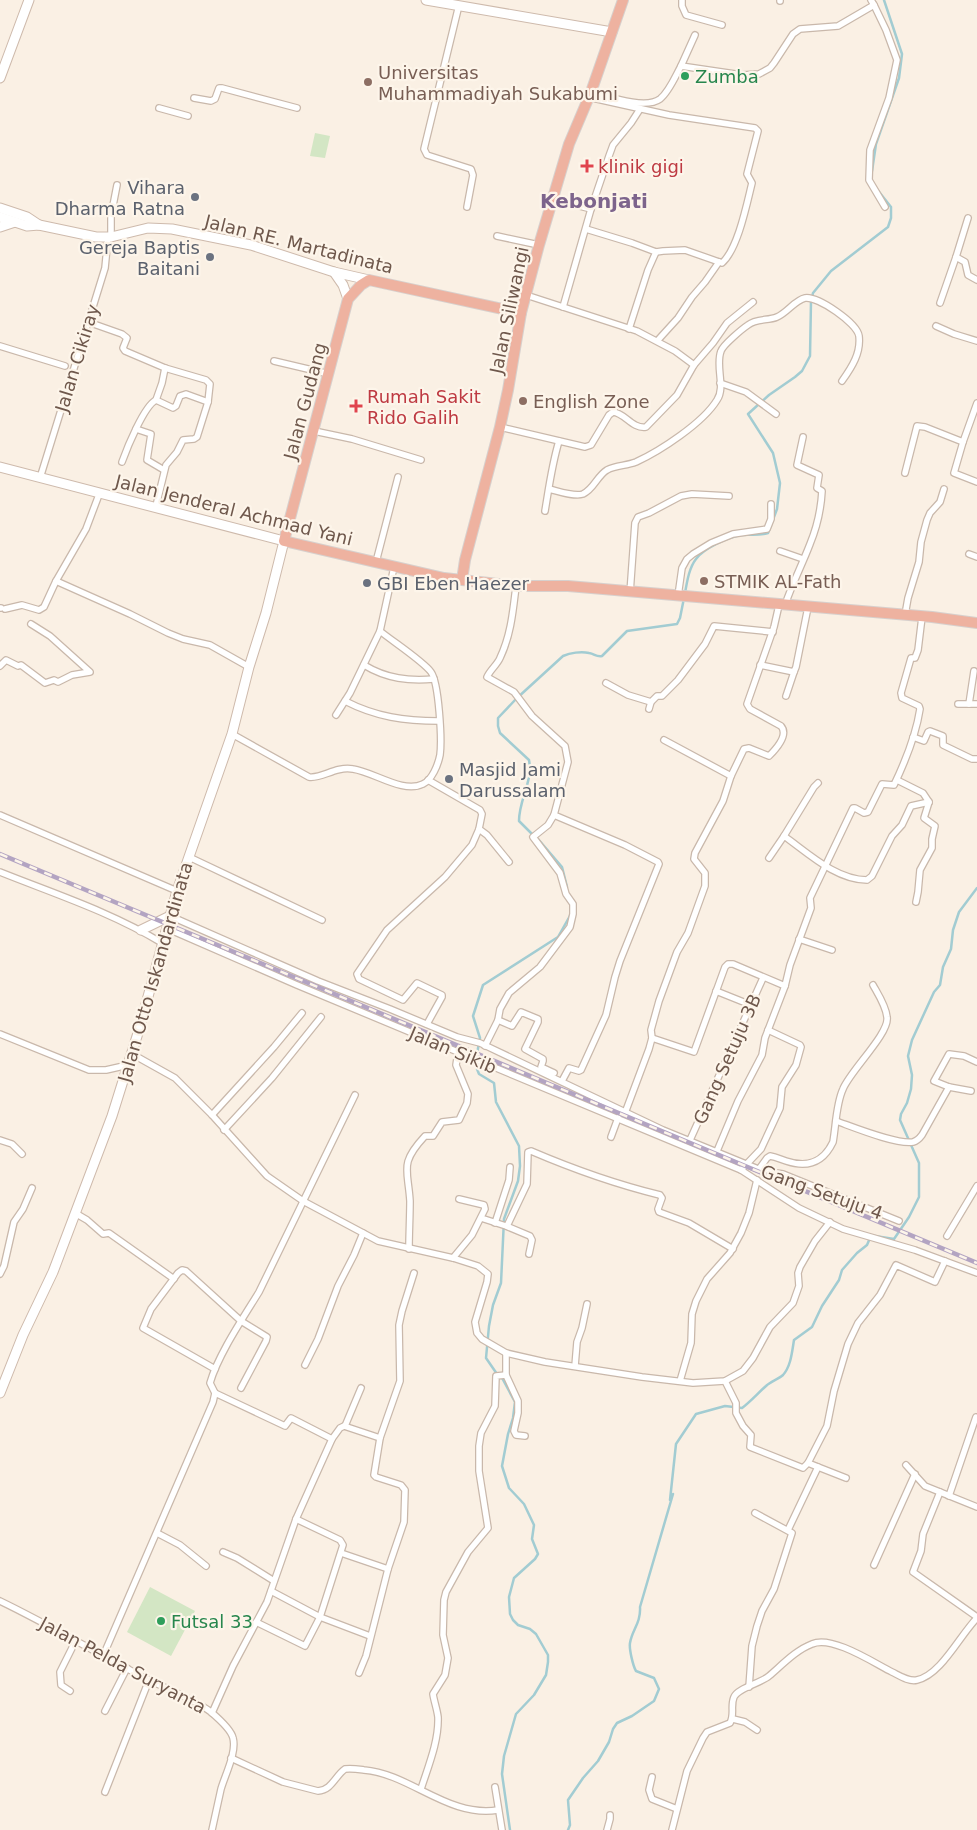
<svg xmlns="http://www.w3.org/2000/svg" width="977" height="1830" font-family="'DejaVu Sans',sans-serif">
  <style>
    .green { fill: #d3e6c4 }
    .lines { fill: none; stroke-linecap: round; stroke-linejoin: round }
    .stream { stroke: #a2ccd2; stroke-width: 2.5 }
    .street-casing { stroke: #c9b8ab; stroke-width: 8 }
    .secondary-casing { stroke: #cebaac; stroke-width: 11 }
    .highway-casing { stroke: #d7d0cd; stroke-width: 12 }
    .street { stroke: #fff; stroke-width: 5.5 }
    .secondary { stroke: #fff; stroke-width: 9 }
    .highway { stroke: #eeb2a0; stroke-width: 10 }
    .rail-casing { stroke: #b3a4c2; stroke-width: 4.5 }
    .rail { stroke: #fdf5ea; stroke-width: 2.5; stroke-dasharray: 8; stroke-linecap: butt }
    .leisure-dot { fill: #2e9e5b; stroke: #fdf5ea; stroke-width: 2 }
    .education-dot { fill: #8d6e63; stroke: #fdf5ea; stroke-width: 2 }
    .health-dot { fill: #e0444e; stroke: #fdf5ea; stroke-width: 2 }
    .worship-dot { fill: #6b7280; stroke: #fdf5ea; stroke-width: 2 }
    .labels { text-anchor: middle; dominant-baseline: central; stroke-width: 4.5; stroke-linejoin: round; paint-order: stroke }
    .education-label { font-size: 18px; fill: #785e54; stroke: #fdf5ea; text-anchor: start }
    .leisure-label { font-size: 18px; fill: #27864d; stroke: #fdf5ea; text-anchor: start }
    .health-label { font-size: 18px; fill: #be3a42; stroke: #fdf5ea; text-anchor: start }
    .worship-label { font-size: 18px; fill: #5b616d; stroke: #fdf5ea; text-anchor: end }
    .street-label { font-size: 18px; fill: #6f584c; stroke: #fdf5ea }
    .quarter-label { font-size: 20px; font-weight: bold; fill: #7d648c; stroke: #fdf5ea }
  </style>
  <rect width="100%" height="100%" fill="#faf0e4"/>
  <g class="green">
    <path d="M315 133 330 136 325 158 310 156Z"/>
    <path d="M150 1587 195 1611 171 1656 127 1632Z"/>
  </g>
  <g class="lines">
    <g class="stream">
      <path d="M872 171 876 144 899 78 902 54 884 0"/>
      <path d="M685 593C687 582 689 568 696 559 703 549 728 537 741 535 750 534 759 536 768 533L777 509 780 483 773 453 748 414 769 395 795 377 802 371 810 356 811 301 813 293 831 271 888 227 891 218V207L876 188"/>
      <path d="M534 836 519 821C519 799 533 782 529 760L500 733 498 726V718L516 699 563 656C570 653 581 651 589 653 595 654 596 657 602 656L627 631 677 624 680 618 684 598"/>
      <path d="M538 839 562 867 567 887"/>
      <path d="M875 1236 894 1239 909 1217 919 1197V1163L900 1120 901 1114 907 1103 911 1089 912 1075 908 1056 912 1040 934 992 940 985 943 967 951 949 953 930 959 912 977 888"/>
      <path d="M497 1374 486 1358 489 1326 493 1305 501 1283 504 1219 518 1181 520 1166 519 1146 496 1102 494 1083 479 1074 475 1064 480 1038 473 1016 483 985 558 937 571 914"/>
      <path d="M501 1376 515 1402 513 1418 508 1434 502 1466 509 1488 524 1504 534 1525 532 1539 538 1554 535 1559 514 1578 509 1597 510 1614 513 1620 518 1625 530 1629 536 1634 548 1655V1662L546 1675 534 1695 516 1714 504 1756 502 1774 510 1830"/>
      <path d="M568 1830 570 1825 568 1800 583 1778 598 1761 609 1742 613 1729 617 1723 632 1716 654 1701 659 1689 654 1678 636 1671C633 1666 629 1649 630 1643 632 1630 641 1623 640 1607L673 1494 670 1500 676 1444 696 1414 725 1406 742 1408C751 1401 758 1393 766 1386 771 1381 779 1379 783 1375 791 1366 792 1352 794 1340L812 1327 822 1306 839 1280 842 1270 857 1253 867 1245 870 1238"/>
    </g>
    <g class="street-casing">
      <g id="street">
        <path d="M682 0V6L686 15 722 25"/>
        <path d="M780 0V1"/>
        <path d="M459 5 424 149 427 155 471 169 473 175 467 207"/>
        <path d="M874 5 886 30 897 60 889 98 870 150 869 180 885 207"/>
        <path d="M681 66 695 35"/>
        <path d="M591 92C607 96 645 110 660 99 669 92 675 77 681 66L742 75 759 74 770 68 774 63 793 34 800 29 838 26 874 5 871 0"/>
        <path d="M194 98 211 101 215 99 219 88H222L297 108"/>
        <path d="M159 108 188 116"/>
        <path d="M552 199 591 209"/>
        <path d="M968 218 956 257 965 262 968 275 977 280"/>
        <path d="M586 229 632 243 656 252 663 251 685 250 722 263C738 249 747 203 752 183L747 174 758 131 755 128 669 115 588 97"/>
        <path d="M497 236 539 245"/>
        <path d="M111 237V216L117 185"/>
        <path d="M526 295 637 331 675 351 694 365"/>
        <path d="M940 303 956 257"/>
        <path d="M563 307 591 209 609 156 613 145 631 123 640 109"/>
        <path d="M88 322 122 334 127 338 123 348 125 351 165 368 206 380 210 384 208 402 197 437 194 439 183 440 177 452 166 465 156 506"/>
        <path d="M936 326 954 334 977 341"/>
        <path d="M629 329 648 270 656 252"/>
        <path d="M658 340 678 318 692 297 705 282 719 262"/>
        <path d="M0 346 65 366"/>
        <path d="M274 361 329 374"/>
        <path d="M720 383 746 392 776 414"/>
        <path d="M156 400 173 408 176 406 180 396 186 394 208 402"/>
        <path d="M977 403 963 442 954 473 977 482"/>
        <path d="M500 427 585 447 591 445 609 415 613 412C625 413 632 429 646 427L677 395 694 365 713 343 727 323 753 302"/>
        <path d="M136 429 151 434 147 460 164 470"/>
        <path d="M314 431 352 439 421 460"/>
        <path d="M122 462C127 448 144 406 156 400L162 383 165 368"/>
        <path d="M905 473 917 426 925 427 963 442"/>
        <path d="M40 478 105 268 108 237"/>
        <path d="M549 489C558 491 574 497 583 494 594 489 597 476 607 470 616 465 626 466 636 462 660 451 703 423 717 400 726 387 715 366 721 351 723 345 742 329 748 325 756 318 768 321 777 317 787 313 795 300 805 298 818 296 857 323 859 336 861 353 852 367 842 381"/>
        <path d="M545 511C549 487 552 464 559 441"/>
        <path d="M780 551 803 559"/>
        <path d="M969 554 977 557"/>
        <path d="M376 562 398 477"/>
        <path d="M56 581 130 614 168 633 183 639 210 645 249 667"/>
        <path d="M516 586C513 611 511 635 500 658 497 665 490 670 487 677L514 692 532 716 565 746 568 762 554 815 625 845 658 862 659 864 620 961 615 977 606 1015 581 1070 579 1071 569 1068 562 1081"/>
        <path d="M630 593 635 523 638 517 649 513 681 496 692 494 729 496"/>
        <path d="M678 596 682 568 687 559 693 554 711 543 733 534 767 529 771 519V504"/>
        <path d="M785 605C792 584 802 565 810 544 817 527 821 509 822 491L817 488 819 475 797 465 803 437"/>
        <path d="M0 608H1"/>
        <path d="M5 609 22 605 39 610 44 607 56 581 86 529 100 492"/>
        <path d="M905 615 908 598 919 562 921 542 927 520 930 513 940 502 944 489"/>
        <path d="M364 665C387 679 409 681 434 679"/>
        <path d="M760 665 794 672 796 667 808 607"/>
        <path d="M0 666 6 660 18 666 21 665 45 683 54 680 58 682 72 675 90 672 50 636 31 624"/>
        <path d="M606 683 628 695 651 702"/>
        <path d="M786 696 794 672"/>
        <path d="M345 701C376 717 405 721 439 721"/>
        <path d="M958 704H977"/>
        <path d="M969 704 974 671"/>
        <path d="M649 709 651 702 657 696H662L678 680 705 644 714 626 773 632"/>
        <path d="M336 715 350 693 380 631"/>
        <path d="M232 734 309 777C322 779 335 766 353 769 374 772 403 794 423 784 432 780 438 765 440 755 442 740 439 683 431 672 423 661 392 641 380 631L394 567"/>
        <path d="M913 737 924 741 928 732 930 731 943 736V745L972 759H977"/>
        <path d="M664 740 731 776"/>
        <path d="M428 780 480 810 482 814 479 829 487 835 509 862"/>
        <path d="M897 780 923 793 929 802 924 818 935 826 932 839V848L920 870 918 892 916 902"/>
        <path d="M0 815 177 891"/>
        <path d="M784 836 814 787 818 783"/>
        <path d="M189 857 322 920"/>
        <path d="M769 858 784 836C808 853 836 880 867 880L872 876 892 836 902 825 911 806 929 802"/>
        <path d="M0 872C55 894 111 912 162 943"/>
        <path d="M170 916 318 981 390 1009 457 1037 480 1043 663 1130 763 1171 783 1174 899 1221"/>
        <path d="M166 928 297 985 741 1170"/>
        <path d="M799 939 832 950"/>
        <path d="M716 991 751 1005"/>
        <path d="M498 1020 512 1026 521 1012 538 1019V1022L525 1049 543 1059V1061L541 1067 554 1073"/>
        <path d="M427 1024 442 997V995L417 983 403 1000 359 979 357 974 387 930 445 877 472 845 479 829"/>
        <path d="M768 1030 800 1045 801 1047 796 1065 782 1087 780 1108 761 1149 741 1170 799 1208 843 1229 915 1250 977 1273"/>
        <path d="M0 1034 89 1070H106L128 1065"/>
        <path d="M652 1038 694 1052 725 967 728 964H733L785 986"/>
        <path d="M485 1046 498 1020 500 1009 509 993 540 967 570 927 573 914V904L566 894 560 873 533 837 548 825 554 815"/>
        <path d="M132 1054 175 1078 212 1115 267 1176 303 1201 378 1241 453 1258 478 1266 488 1274 487 1282 475 1322 477 1333 482 1339 506 1353 545 1362 642 1377 693 1383 725 1381 743 1371 753 1358 770 1327 793 1303 799 1286 798 1273 800 1267 815 1241 830 1222"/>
        <path d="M971 1091 949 1087 934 1081 949 1054 964 1056 977 1062"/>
        <path d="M625 1113 649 1049 652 1038 651 1030 659 1001 677 952 688 933 705 886V873L694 859 695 853 723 801 731 776 744 749 749 748 769 756C776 749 789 735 781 726L750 709 747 704 774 627 779 605"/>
        <path d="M212 1115 274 1047 302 1013"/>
        <path d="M836 1121C853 1127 897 1145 913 1142 917 1141 919 1139 922 1135L949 1087"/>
        <path d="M224 1130 272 1078 321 1017"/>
        <path d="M611 1137 618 1118"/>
        <path d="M0 1140 12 1144 22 1154"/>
        <path d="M690 1140 763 978"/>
        <path d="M717 1151 738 1101 762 1055 765 1038 785 986 790 965 811 908 810 898 853 808H855L864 813 868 812 882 784 894 785C905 762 916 735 920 709L919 706 902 698 901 693 911 658H915L918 650 922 617"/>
        <path d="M759 1169 767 1158 770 1156C776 1157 780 1159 786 1161 807 1168 823 1163 833 1142 836 1125 836 1104 843 1089 850 1071 890 1033 887 1017 886 1006 878 994 873 985"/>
        <path d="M75 1213 87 1220 103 1234 109 1233 174 1279"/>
        <path d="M481 1218 506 1226 530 1236 532 1240 529 1254"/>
        <path d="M495 1223 509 1180 510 1167"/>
        <path d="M507 1226 527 1184 528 1152 531 1151C573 1169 615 1184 660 1195L662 1198 658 1209 659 1212 689 1223 733 1249"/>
        <path d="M947 1236 977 1186"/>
        <path d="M409 1249C409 1233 410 1217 410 1201 408 1169 399 1164 425 1136H433L442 1122 459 1120 467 1103 468 1094 456 1065 458 1052"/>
        <path d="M453 1258 472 1235 485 1209 484 1205 459 1199"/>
        <path d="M0 1274 4 1266 14 1222 23 1209 32 1188"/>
        <path d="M506 1353V1375L518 1401V1413L514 1431 516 1435 525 1436"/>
        <path d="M305 1365 318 1339 338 1286 354 1255 363 1233"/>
        <path d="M575 1366 577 1342 582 1328 587 1304"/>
        <path d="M215 1369 143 1328 151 1309 178 1273 182 1270 186 1271 241 1321 267 1337 266 1341 241 1388"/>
        <path d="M680 1381 691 1343 692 1314 696 1301 707 1279 730 1253 741 1233 749 1213 757 1180"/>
        <path d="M725 1381 736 1403V1413L743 1426 751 1435 750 1447 803 1468 808 1463"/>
        <path d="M215 1393 285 1426 291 1418 332 1439"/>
        <path d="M345 1426 361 1388"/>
        <path d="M906 1465 925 1486 977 1507"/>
        <path d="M818 1467 846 1478"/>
        <path d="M940 1492 923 1534 921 1551 913 1572 977 1617"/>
        <path d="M949 1496 976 1417"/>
        <path d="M788 1530 818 1467 808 1463 827 1426 834 1391 848 1344 858 1323 880 1295 896 1265 935 1282 945 1261"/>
        <path d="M157 1533 180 1545 206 1566"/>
        <path d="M223 1552 237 1558 274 1581"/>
        <path d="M341 1553 388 1569 366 1656 359 1673"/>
        <path d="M874 1565 915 1474"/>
        <path d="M388 1569 404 1522 405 1490 401 1485 376 1477 374 1475 380 1438 400 1381 399 1325 402 1311 414 1273"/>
        <path d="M271 1591 320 1617 370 1636"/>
        <path d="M0 1601C50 1625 98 1654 147 1679 169 1690 192 1698 211 1712 218 1718 231 1729 233 1738 237 1752 225 1775 221 1789 218 1803 215 1816 212 1830"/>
        <path d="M256 1622 305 1646 320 1617 343 1545 340 1540 296 1519"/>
        <path d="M103 1656 213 1402 215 1393 210 1383C218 1355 243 1318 259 1292L355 1095"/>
        <path d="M749 1687 752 1646 757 1626 762 1611 774 1589 792 1533 755 1513"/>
        <path d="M70 1691 61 1685 60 1672 75 1642"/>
        <path d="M105 1711 127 1668"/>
        <path d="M212 1713 233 1666 267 1602 296 1519 332 1439 340 1428 344 1426 380 1438"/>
        <path d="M733 1719 745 1722 757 1730"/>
        <path d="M231 1758 283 1782 318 1791C332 1790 335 1776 345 1769 351 1768 357 1769 364 1770 411 1774 448 1818 498 1810"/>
        <path d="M652 1777 649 1790 652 1799 677 1809"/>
        <path d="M495 1787 502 1830"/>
        <path d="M421 1789C428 1767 439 1741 438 1717 437 1709 434 1701 433 1694L445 1675 448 1658 443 1635 444 1600 446 1592 468 1552 488 1528 479 1471V1446L481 1433 495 1406 496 1376 506 1375"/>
        <path d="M105 1792 149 1680"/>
        <path d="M607 1830 610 1819V1815"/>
        <path d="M672 1830 687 1771 703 1738 707 1732 730 1723C735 1714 730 1706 734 1697 738 1688 761 1683 769 1676 782 1665 796 1650 812 1644 832 1635 874 1663 892 1672 900 1676 909 1682 917 1680 941 1675 960 1635 977 1618"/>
      </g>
    </g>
    <g class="secondary-casing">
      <g id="secondary">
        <path d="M426 0 612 32"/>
        <path d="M0 78 29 0"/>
        <path d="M0 208 27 217 39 225"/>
        <path d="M0 217 27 226 39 225 96 237H111L148 228 172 229 251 245 334 272 369 280"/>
        <path d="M0 227 15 222"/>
        <path d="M334 272 343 285 348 299"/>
        <path d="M0 467 284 541 266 613 249 667 232 734 177 891 138 1033 112 1116 53 1272 23 1335 0 1393"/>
        <path d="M141 930 170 916"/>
      </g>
    </g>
    <g class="highway-casing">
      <g id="highway">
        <path d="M521 313 369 280 361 285 348 299 284 541 444 578 516 586H568L932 617 977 623"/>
        <path d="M462 580 465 560 500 427 508 390 521 313 539 245 569 144 591 92 623 0"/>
      </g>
    </g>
    <use href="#street" class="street"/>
    <use href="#secondary" class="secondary"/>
    <use href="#highway" class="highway"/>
    <g class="rail-casing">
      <path id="rail" d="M0 854 977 1263"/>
    </g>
    <use href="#rail" class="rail"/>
  </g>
  <g class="leisure-dot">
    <circle cx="685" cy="76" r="5"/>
    <circle cx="161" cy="1621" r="5"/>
  </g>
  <g class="education-dot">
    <circle cx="368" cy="82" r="5"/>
    <circle cx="523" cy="401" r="5"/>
    <circle cx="704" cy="581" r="5"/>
  </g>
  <g class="health-dot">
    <path d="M584.5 158.5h5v5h5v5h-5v5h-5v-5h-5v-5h5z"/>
    <path d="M353.5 398.5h5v5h5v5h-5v5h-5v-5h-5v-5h5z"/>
  </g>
  <g class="worship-dot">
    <circle cx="195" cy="197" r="5"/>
    <circle cx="210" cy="257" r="5"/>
    <circle cx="367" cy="583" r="5"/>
    <circle cx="449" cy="779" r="5"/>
  </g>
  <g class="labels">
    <g class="education-label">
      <text x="378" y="72">Universitas<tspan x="378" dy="21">Muhammadiyah Sukabumi</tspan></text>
      <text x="533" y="401">English Zone</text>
      <text x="714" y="581">STMIK AL-Fath</text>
    </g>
    <g class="leisure-label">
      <text x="695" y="76">Zumba</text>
      <text x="171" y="1621">Futsal 33</text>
    </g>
    <g class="health-label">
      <text x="598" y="166">klinik gigi</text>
      <text x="367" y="396">Rumah Sakit<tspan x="367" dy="21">Rido Galih</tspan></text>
    </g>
    <g class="worship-label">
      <text x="185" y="187">Vihara<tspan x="185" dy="21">Dharma Ratna</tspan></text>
      <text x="200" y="247">Gereja Baptis<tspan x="200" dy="21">Baitani</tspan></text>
      <text x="377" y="583" text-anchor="start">GBI Eben Haezer</text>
      <text x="459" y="769" text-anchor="start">Masjid Jami<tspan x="459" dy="21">Darussalam</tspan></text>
    </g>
    <g class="street-label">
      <text transform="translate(299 244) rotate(14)">Jalan RE. Martadinata</text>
      <text transform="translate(509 310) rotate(-78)">Jalan Siliwangi</text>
      <text transform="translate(77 358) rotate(-73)">Jalan Cikiray</text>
      <text transform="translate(305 401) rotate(-75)">Jalan Gudang</text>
      <text transform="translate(234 510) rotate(14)">Jalan Jenderal Achmad Yani</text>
      <text transform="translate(155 972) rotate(-74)">Jalan Otto Iskandardinata</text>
      <text transform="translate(453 1050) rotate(23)">Jalan Sikib</text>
      <text transform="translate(727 1059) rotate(-66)">Gang Setuju 3B</text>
      <text transform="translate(822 1192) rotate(20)">Gang Setuju 4</text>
      <text transform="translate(123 1665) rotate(28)">Jalan Pelda Suryanta</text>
    </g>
    <g class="quarter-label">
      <text x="594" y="201">Kebonjati</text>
    </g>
  </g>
</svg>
